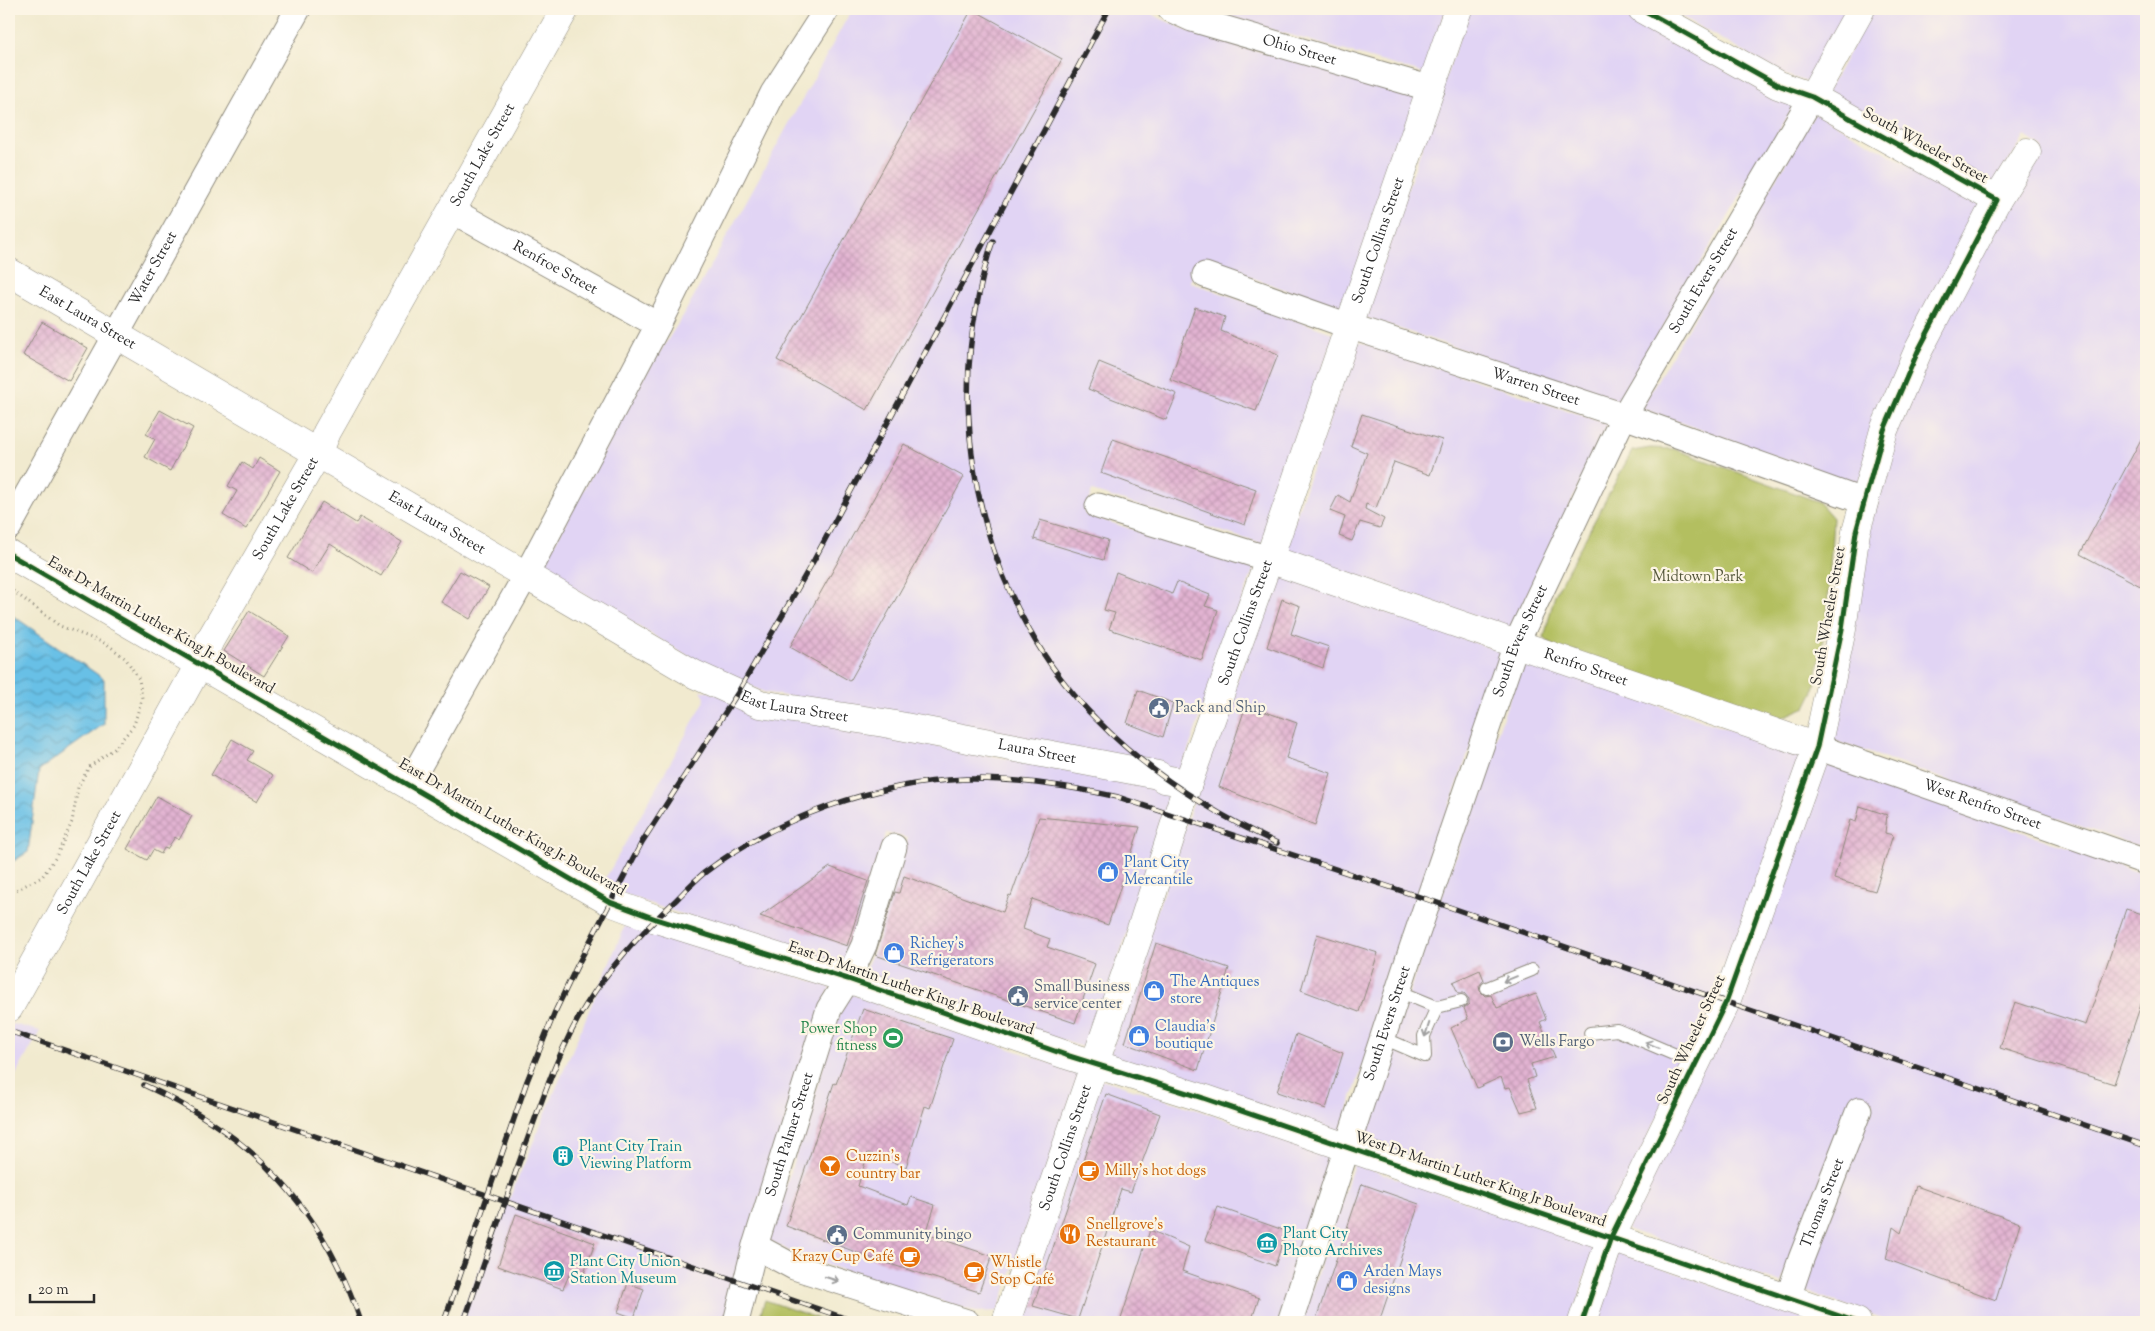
<svg xmlns="http://www.w3.org/2000/svg" width="2155" height="1331" font-family="'Sorts Mill Goudy',serif">
  <style>
    .built { fill: #e1d4f4 }
    .green { fill: #b3bf61; stroke: #6f7546 }
    .water { fill: url(#water-waves); stroke: #4a7688 }
    .building { fill: url(#building-cross-hatch) }
    .lines { fill: none; stroke-linecap: round; stroke-linejoin: round }
    .service-casing { stroke: #8e8a7d; stroke-width: 14 }
    .minor-casing { stroke: #8e8a7d; stroke-width: 27 }
    .tertiary-casing { stroke: #8e8a7d; stroke-width: 29 }
    .secondary-casing { stroke: #8e8a7d; stroke-width: 29 }
    .path { stroke: #8e8a7d; stroke-width: 3; stroke-dasharray: 1 4; stroke-linecap: butt }
    .service { stroke: #fff; stroke-width: 12 }
    .minor { stroke: #fff; stroke-width: 25 }
    .tertiary { stroke: #fff; stroke-width: 28 }
    .secondary { stroke: #fff; stroke-width: 28 }
    .rail-casing { stroke: #2b2b2b; stroke-width: 5.5 }
    .rail { stroke: #fcf5e5; stroke-width: 4; stroke-dasharray: 11; stroke-linecap: butt }
    .cycleway-casing { stroke: #fcf5e5; stroke-width: 8 }
    .cycleway { stroke: #1b5e20; stroke-width: 5 }
    .oneway { stroke: #a0a0a0 }
    .labels { text-anchor: middle; dominant-baseline: central; stroke-width: 4.5; stroke-linejoin: round; paint-order: stroke }
    .street-label { font-size: 15px; fill: #2b2b2b; stroke: #fcf5e5 }
    .park-label { font-size: 15px; fill: #54573b; stroke: #fcf5e5 }
    .service-label { font-size: 15px; fill: #4e5e75; stroke: #fcf5e5; text-anchor: start }
    .shop-label { font-size: 15px; fill: #366cbe; stroke: #fcf5e5; text-anchor: start }
    .leisure-label { font-size: 15px; fill: #27864d; stroke: #fcf5e5; text-anchor: end }
    .culture-label { font-size: 15px; fill: #0d838f; stroke: #fcf5e5; text-anchor: start }
    .food-label { font-size: 15px; fill: #c56008; stroke: #fcf5e5; text-anchor: start }
  </style>
  <defs>
    <pattern id="water-waves" width="16" height="10" patternUnits="userSpaceOnUse" patternTransform="scale(1.25)"><rect width="16" height="10" fill="#68c0e6"/><path d="M0 5q4-4 8 0t8 0" fill="none" stroke="#569cbb"/></pattern>
    <pattern id="building-cross-hatch" width="8" height="8" patternUnits="userSpaceOnUse" patternTransform="scale(1.25)"><rect width="8" height="8" fill="#e2b3d2"/><path d="M0 0l8 8M0 8l8-8" fill="none" stroke="#c29ab4"/></pattern>
  </defs>
  <rect width="100%" height="100%" fill="#fcf5e5"/>
  <filter id="ink" filterUnits="userSpaceOnUse"><feTurbulence type="fractalNoise" baseFrequency=".02" numOctaves="2"/><feDisplacementMap in="SourceGraphic" scale="10" xChannelSelector="R" yChannelSelector="G"/><feConvolveMatrix kernelMatrix="1 2 1 2 8 2 1 2 1" color-interpolation-filters="sRGB"/></filter>
  <filter id="wash" filterUnits="userSpaceOnUse"><feTurbulence type="fractalNoise" baseFrequency=".0096" numOctaves="4" result="noise"/><feDisplacementMap in="SourceGraphic" scale="20" xChannelSelector="R" yChannelSelector="G"/><feGaussianBlur stdDeviation="1.12" result="paint"/><feColorMatrix in="noise" values="0 0 0 0 0 0 0 0 0 0 0 0 0 0 0 0 0 1.4 0 .05"/><feComposite in="paint" operator="in"/></filter>
  <g filter="url(#wash)">
    <rect width="100%" height="100%" fill="#f1eacf"/>
    <g class="built">
      <path d="M852 9H1140L1188 31 1417 97 1343 310 1200 259 1190 282 1335 334 1262 544 1092 491 1084 514 1254 568 1181 770 764 692 700 663 541 569 642 380 683 316Z"/>
      <path d="M1201 9H1446L1425 74Z"/>
      <path d="M1469 9H1617L1772 96 1795 104 1619 401 1364 317Z"/>
      <path d="M1668 9H1848L1807 82 1783 74Z"/>
      <path d="M1873 9H2146V849L1830 739 1867 534 1895 433 1928 355 2007 206 2043 148 2025 136 1994 184 1827 92Z"/>
      <path d="M1815 113 1982 206 1857 486 1641 408Z"/>
      <path d="M1356 341 1608 424 1511 629 1284 551Z"/>
      <path d="M1275 574 1502 652 1340 1133 1109 1056 1188 818Z"/>
      <path d="M1523 659 1803 755 1716 998 1606 1222 1361 1140 1422 954Z"/>
      <path d="M701 690 881 735 1152 786 1174 793 1088 1049 864 972 875 948 908 838 886 833 853 942 842 965 660 907 616 891 597 879H604L608 874 703 704 705 698Z"/>
      <path d="M1823 763 2146 875V1322H1894L1802 1290 1874 1102 1853 1095 1781 1283 1627 1229Z"/>
      <path d="M627 921 830 987 745 1243 740 1252 742 1254 725 1322H457Z"/>
      <path d="M851 994 1080 1073 998 1311 976 1312 799 1256 769 1240 840 1013Z"/>
      <path d="M13 1024 40 1031 9 1087V1031Z"/>
      <path d="M1101 1079 1198 1110 1332 1156 1278 1322H1031L1020 1316Z"/>
      <path d="M1354 1164 1596 1245 1570 1322H1301Z"/>
      <path d="M1617 1252 1818 1322H1594Z"/>
    </g>
    <g class="green">
      <path d="M1650 448 1674 449 1819 502 1833 518 1827 617 1814 691 1806 707 1785 716 1776 723 1556 648 1544 638 1555 594 1632 451Z"/>
      <path d="M765 1300 828 1322H758Z"/>
    </g>
    <path class="water" d="M9 613 104 679V724L39 770 28 852 9 864Z"/>
    <g id="blocks">
      <g class="building">
        <path d="M972 9 1062 59 867 410 777 360Z"/>
        <path d="M1195 307 1225 317 1221 331 1278 355 1256 411 1170 380Z"/>
        <path d="M42 322 88 348 69 381 23 355Z"/>
        <path d="M1099 362 1177 394 1166 420 1088 389Z"/>
        <path d="M160 410 193 428 170 471 145 457 155 439 146 434Z"/>
        <path d="M1362 414 1442 440 1430 475 1394 462 1376 508 1366 504 1365 509 1384 519 1380 528 1360 522 1352 541 1339 536 1345 517 1330 511 1338 495 1350 502 1367 453 1351 446Z"/>
        <path d="M2146 430V589L2080 554Z"/>
        <path d="M1113 439 1256 489 1245 525 1101 473Z"/>
        <path d="M904 444 964 477 850 681 790 647Z"/>
        <path d="M259 458 280 471 246 529 223 515 237 491 228 486 242 462 253 469Z"/>
        <path d="M322 502 356 523 360 517 402 542 381 576 330 544 312 573 288 558Z"/>
        <path d="M1040 520 1108 540 1103 560 1034 539Z"/>
        <path d="M460 571 489 587 470 619 441 602Z"/>
        <path d="M1116 572 1172 594 1177 582 1210 595 1205 606 1218 610 1202 660 1109 629 1115 613 1104 610Z"/>
        <path d="M1282 599 1300 606 1291 634 1329 647 1323 668 1267 647Z"/>
        <path d="M249 611 289 636 264 676 224 651Z"/>
        <path d="M1138 690 1173 703 1163 737 1127 723Z"/>
        <path d="M1246 705 1297 723 1286 758 1331 773 1315 825 1219 787Z"/>
        <path d="M232 739 253 751 247 760 273 775 257 802 211 775Z"/>
        <path d="M157 796 192 816 179 840 175 837 167 849 164 848 161 854 153 850 147 860 127 849Z"/>
        <path d="M1860 806 1887 815 1885 833 1893 835 1875 891 1834 879 1850 820 1856 822Z"/>
        <path d="M1039 817 1140 827 1108 925 1032 899 1023 929 1050 939 1047 947 1095 964 1075 1023 875 955 895 892 899 893 904 876 1003 912 1009 895 1011 896Z"/>
        <path d="M830 867 868 881 847 946 760 916Z"/>
        <path d="M2126 909 2146 915V990L2114 1084 2000 1048 2015 1002 2086 1025Z"/>
        <path d="M1317 934 1378 953 1359 1012 1301 990Z"/>
        <path d="M1156 943 1229 968 1198 1070 1125 1043Z"/>
        <path d="M1480 970 1484 980 1479 986 1480 991 1485 996 1491 995 1497 1008 1536 994 1546 1019 1540 1022 1555 1057 1531 1064 1535 1077 1527 1080 1537 1108 1521 1112 1510 1087 1505 1088 1501 1077 1477 1088 1451 1028 1468 1019 1464 1008 1469 1004V999L1464 993H1458L1453 982Z"/>
        <path d="M863 1009 953 1039 930 1108 925 1106 906 1167 868 1153 858 1186 908 1205 911 1197 935 1205 926 1234 992 1256 979 1292 877 1260 786 1226 834 1083 836 1084Z"/>
        <path d="M1296 1034 1343 1053 1326 1109 1277 1092Z"/>
        <path d="M1106 1094 1160 1114 1131 1192 1121 1189 1078 1319 1033 1306Z"/>
        <path d="M1362 1184 1419 1204 1379 1322H1315Z"/>
        <path d="M1916 1186 2020 1223 1996 1300 1886 1259 1893 1227 1901 1233Z"/>
        <path d="M1218 1207 1286 1231 1275 1266 1205 1240Z"/>
        <path d="M516 1214 595 1243 582 1279 569 1275 563 1289 498 1266Z"/>
        <path d="M1150 1230 1189 1247 1182 1271 1259 1298 1251 1322H1120Z"/>
        <path d="M628 1283 644 1289 634 1318 618 1312Z"/>
      </g>
    </g>
  </g>
  <g filter="url(#ink)">
    <use href="#blocks" fill-opacity="0" stroke="#8e8a7d" stroke-width="1"/>
    <g class="lines">
      <g class="service-casing">
        <g id="service">
          <path d="M1487 988 1532 970"/>
          <path d="M1398 991 1437 1007 1461 1001"/>
          <path d="M1590 1033 1617 1030 1697 1064"/>
          <path d="M1383 1038 1425 1056 1424 1036 1437 1007"/>
        </g>
      </g>
      <g class="minor-casing">
        <g id="minor">
          <path id="s1" d="M1170 9 1192 19 1432 89"/>
          <path id="s2" d="M451 210 658 325"/>
          <path id="s3" d="M1205 275 1349 326 1624 416 1865 502"/>
          <path d="M1098 506 1269 559"/>
          <path id="s4" d="M9 527 298 9"/>
          <path id="s5" d="M1817 747 2146 862"/>
          <path d="M409 784 526 575 658 325 773 93 827 9"/>
          <path d="M755 1246 794 1267 967 1322"/>
          <path id="s6" d="M1788 1298 1801 1259 1859 1110"/>
          <path id="s7" d="M736 1322 755 1246 829 1009 848 979 864 945 894 847"/>
          <path id="s8" d="M1290 1322 1411 951 1516 644 1624 416 1812 97"/>
        </g>
      </g>
      <g class="tertiary-casing">
        <g id="tertiary">
          <path d="M1812 97 1861 9"/>
          <path d="M1997 200 2027 152"/>
          <path id="s9" d="M9 272 694 674 760 704 884 723 1158 775 1164 779 1188 783"/>
          <path d="M9 554 610 902 656 919 848 979 1066 1055 1203 1098 1857 1322"/>
          <path id="s10" d="M1269 559 1817 747"/>
          <path id="s11" d="M9 1008 200 663 210 640 318 453 327 432 565 9"/>
          <path d="M1582 1322 1611 1237 1726 1002 1817 747 1842 629 1856 532 1884 430 1918 351 1997 200 1812 97 1778 85 1642 9"/>
        </g>
      </g>
      <g class="secondary-casing">
        <g id="secondary">
          <path id="s12" d="M1006 1322 1143 923 1188 783 1269 559 1458 9"/>
        </g>
      </g>
      <path class="path" d="M9 588 60 626 107 644 126 659 139 679 142 698 134 725 114 749 89 767 78 787 72 822 56 857 42 877 14 891H9"/>
      <use href="#service" class="service"/>
      <use href="#minor" class="minor"/>
      <use href="#tertiary" class="tertiary"/>
      <use href="#secondary" class="secondary"/>
      <g class="rail-casing">
        <g id="rail">
          <path d="M993 241C986 259 982 279 978 299 947 445 990 613 1097 720 1149 773 1210 812 1277 843"/>
          <path d="M9 1031 856 1322"/>
          <path d="M144 1085C253 1135 322 1207 361 1322"/>
          <path d="M444 1322 527 1081 554 1014 577 966 642 842 737 694 814 560 1109 9"/>
          <path d="M464 1322C484 1263 504 1204 525 1146 543 1098 559 1049 586 1005 610 966 643 931 676 900 685 891 694 881 704 873 775 818 876 782 966 779 1017 778 1068 786 1118 797L1429 900 2146 1146"/>
        </g>
      </g>
      <use href="#rail" class="rail"/>
      <g class="cycleway-casing">
        <g id="cycleway">
          <path d="M9 554 610 902 656 919 848 979 1066 1055 1203 1098 1857 1322"/>
          <path d="M1582 1322 1611 1237 1726 1002 1817 747 1842 629 1856 532 1884 430 1918 351 1997 200 1812 97 1778 85 1642 9"/>
        </g>
      </g>
      <use href="#cycleway" class="cycleway"/>
    </g>
    <defs><path id="oneway-shaft" d="M-6 0H5M1.5-3L5.5 0L1.5 3" fill="none" stroke-width="1.6" stroke-linecap="round" stroke-linejoin="round" transform="scale(1.25)"/></defs>
    <g class="oneway">
      <use href="#oneway-shaft" transform="translate(1510 979) rotate(158)"/>
      <use href="#oneway-shaft" transform="translate(1427 1030) rotate(108)"/>
      <use href="#oneway-shaft" transform="translate(1652 1045) rotate(-157)"/>
      <use href="#oneway-shaft" transform="translate(832 1279) rotate(18)"/>
    </g>
  </g>
  <defs>
    <g id="civic-disc" transform="scale(1.125)"><circle r="9.5" fill="#5c6f8a" stroke="#fcf5e5"/><path d="M-.6-6.5H3V-4.5H.6V-3L4-1V1h2V6H-6V1h2V-1L-.6-3ZM-1.2 2.5V6h2.4V2.5Z" fill="#fff"/></g>
    <g id="shop-disc" transform="scale(1.125)"><circle r="9.5" fill="#3f7fe0" stroke="#fcf5e5"/><path d="M-5-2.5h2.3a2.7 3.5 0 0 1 5.4 0H5L5.5 6h-11ZM-1.5-2.5h3a1.5 2.3 0 0 0-3 0Z" fill="#fff"/></g>
    <g id="stadium-disc" transform="scale(1.125)"><circle r="9.5" fill="#2e9e5b" stroke="#fcf5e5"/><path d="M0-5a6.5 5 0 1 0 0 10a6.5 5 0 1 0 0-10ZM-3.5-1.8h7v3.6h-7Z" fill="#fff"/></g>
    <g id="bank-disc" transform="scale(1.125)"><circle r="9.5" fill="#5c6f8a" stroke="#fcf5e5"/><path d="M-6-4H6V4H-6ZM0-2.3a2.3 2.3 0 1 0 0 4.6a2.3 2.3 0 1 0 0-4.6Z" fill="#fff"/></g>
    <g id="building-disc" transform="scale(1.125)"><circle r="9.5" fill="#0f9aa8" stroke="#fcf5e5"/><path d="M-4-6H4V6H1V3H-1V6H-4ZM-2.5-4.3h1.7v1.8h-1.7ZM.8-4.3h1.7v1.8H.8ZM-2.5-1h1.7V.8h-1.7ZM.8-1h1.7V.8H.8Z" fill="#fff"/></g>
    <g id="bar-disc" transform="scale(1.125)"><circle r="9.5" fill="#e8710a" stroke="#fcf5e5"/><path d="M-6-5H6L.8 .8V4.5H3.5V6h-7V4.5H-.8V.8Z" fill="#fff"/></g>
    <g id="cafe-disc" transform="scale(1.125)"><circle r="9.5" fill="#e8710a" stroke="#fcf5e5"/><path d="M-5.5-4.5H6V0H3Q3 3.5 0 3.5H-2.5Q-5.5 3.5-5.5 0ZM3-3.2v2h1.7v-2ZM-6 4.5H4V6H-6Z" fill="#fff"/></g>
    <g id="restaurant-disc" transform="scale(1.125)"><circle r="9.5" fill="#e8710a" stroke="#fcf5e5"/><path d="M-5-6h1v4h1v-4h1v4h1v-4h1v5L-1.5 .5V6h-2V.5L-5-1ZM5-6V6H3V1.5H1.5Q1.5-4 5-6Z" fill="#fff"/></g>
    <g id="museum-disc" transform="scale(1.125)"><circle r="9.5" fill="#0f9aa8" stroke="#fcf5e5"/><path d="M0-6L6-3V-2H-6V-3ZM-5-1h2V3h-2ZM-1-1h2V3h-2ZM3-1h2V3H3ZM-6 4H6V6H-6Z" fill="#fff"/></g>
  </defs>
  <g fill-rule="evenodd">
    <use href="#civic-disc" x="1159" y="708"/>
    <use href="#shop-disc" x="1108" y="872"/>
    <use href="#shop-disc" x="894" y="953"/>
    <use href="#shop-disc" x="1154" y="991"/>
    <use href="#civic-disc" x="1018" y="996"/>
    <use href="#shop-disc" x="1139" y="1036"/>
    <use href="#stadium-disc" x="893" y="1038"/>
    <use href="#bank-disc" x="1503" y="1042"/>
    <use href="#building-disc" x="563" y="1156"/>
    <use href="#bar-disc" x="830" y="1166"/>
    <use href="#cafe-disc" x="1089" y="1171"/>
    <use href="#restaurant-disc" x="1070" y="1234"/>
    <use href="#civic-disc" x="837" y="1235"/>
    <use href="#museum-disc" x="1267" y="1243"/>
    <use href="#cafe-disc" x="910" y="1257"/>
    <use href="#museum-disc" x="554" y="1271"/>
    <use href="#cafe-disc" x="974" y="1272"/>
    <use href="#shop-disc" x="1347" y="1281"/>
  </g>
  <g class="labels">
    <g class="street-label">
      <text stroke="none"><textPath href="#s1" startOffset="136">Ohio Street</textPath></text>
      <text transform="translate(1925 146) rotate(29)">South Wheeler Street</text>
      <text stroke="none"><textPath href="#s11" startOffset="976">South Lake Street</textPath></text>
      <text stroke="none"><textPath href="#s12" startOffset="1144">South Collins Street</textPath></text>
      <text stroke="none"><textPath href="#s2" startOffset="119">Renfroe Street</textPath></text>
      <text stroke="none"><textPath href="#s4" startOffset="296">Water Street</textPath></text>
      <text stroke="none"><textPath href="#s8" startOffset="1124">South Evers Street</textPath></text>
      <text stroke="none"><textPath href="#s9" startOffset="91">East Laura Street</textPath></text>
      <text stroke="none"><textPath href="#s3" startOffset="349">Warren Street</textPath></text>
      <text stroke="none"><textPath href="#s11" startOffset="571">South Lake Street</textPath></text>
      <text stroke="none"><textPath href="#s9" startOffset="496">East Laura Street</textPath></text>
      <text transform="translate(1829 616) rotate(-80)">South Wheeler Street</text>
      <text stroke="none"><textPath href="#s12" startOffset="739">South Collins Street</textPath></text>
      <text transform="translate(161 626) rotate(30)">East Dr Martin Luther King Jr Boulevard</text>
      <text stroke="none"><textPath href="#s8" startOffset="719">South Evers Street</textPath></text>
      <text stroke="none"><textPath href="#s10" startOffset="335">Renfro Street</textPath></text>
      <text stroke="none"><textPath href="#s9" startOffset="901">East Laura Street</textPath></text>
      <text stroke="none"><textPath href="#s9" startOffset="1148">Laura Street</textPath></text>
      <text stroke="none"><textPath href="#s5" startOffset="175">West Renfro Street</textPath></text>
      <text transform="translate(512 828) rotate(30)">East Dr Martin Luther King Jr Boulevard</text>
      <text stroke="none"><textPath href="#s11" startOffset="166">South Lake Street</textPath></text>
      <text transform="translate(911 989) rotate(19)">East Dr Martin Luther King Jr Boulevard</text>
      <text stroke="none"><textPath href="#s8" startOffset="314">South Evers Street</textPath></text>
      <text transform="translate(1692 1040) rotate(-65)">South Wheeler Street</text>
      <text stroke="none"><textPath href="#s7" startOffset="195">South Palmer Street</textPath></text>
      <text stroke="none"><textPath href="#s12" startOffset="184">South Collins Street</textPath></text>
      <text transform="translate(1480 1180) rotate(19)">West Dr Martin Luther King Jr Boulevard</text>
      <text stroke="none"><textPath href="#s6" startOffset="101">Thomas Street</textPath></text>
    </g>
    <g class="park-label">
      <text x="1698" y="577">Midtown Park</text>
    </g>
    <g class="service-label">
      <text x="1175" y="708">Pack and Ship</text>
      <text x="1034" y="987">Small Business<tspan x="1034" dy="17">service center</tspan></text>
      <text x="1519" y="1042">Wells Fargo</text>
      <text x="853" y="1235">Community bingo</text>
    </g>
    <g class="shop-label">
      <text x="1124" y="863">Plant City<tspan x="1124" dy="17">Mercantile</tspan></text>
      <text x="910" y="944">Richey's<tspan x="910" dy="17">Refrigerators</tspan></text>
      <text x="1170" y="982">The Antiques<tspan x="1170" dy="17">store</tspan></text>
      <text x="1155" y="1027">Claudia's<tspan x="1155" dy="17">boutique</tspan></text>
      <text x="1363" y="1272">Arden Mays<tspan x="1363" dy="17">designs</tspan></text>
    </g>
    <g class="leisure-label">
      <text x="877" y="1029">Power Shop<tspan x="877" dy="17">fitness</tspan></text>
    </g>
    <g class="culture-label">
      <text x="579" y="1147">Plant City Train<tspan x="579" dy="17">Viewing Platform</tspan></text>
      <text x="1283" y="1234">Plant City<tspan x="1283" dy="17">Photo Archives</tspan></text>
      <text x="570" y="1262">Plant City Union<tspan x="570" dy="17">Station Museum</tspan></text>
    </g>
    <g class="food-label">
      <text x="846" y="1157">Cuzzin's<tspan x="846" dy="17">country bar</tspan></text>
      <text x="1105" y="1171">Milly's hot dogs</text>
      <text x="1086" y="1225">Snellgrove's<tspan x="1086" dy="17">Restaurant</tspan></text>
      <text x="894" y="1257" text-anchor="end">Krazy Cup Café</text>
      <text x="990" y="1263">Whistle<tspan x="990" dy="17">Stop Café</tspan></text>
    </g>
  </g>
  <rect width="2155" height="1331" fill="none" stroke="#fcf5e5" stroke-width="30"/>
  <path d="M30 1294v8h64v-8" fill="none" stroke="#2b2b2b" stroke-width="2.5"/>
  <text x="38" y="1294" font-size="15" fill="#2b2b2b" stroke="#fcf5e5" stroke-width="4" paint-order="stroke">20 m</text>
</svg>
